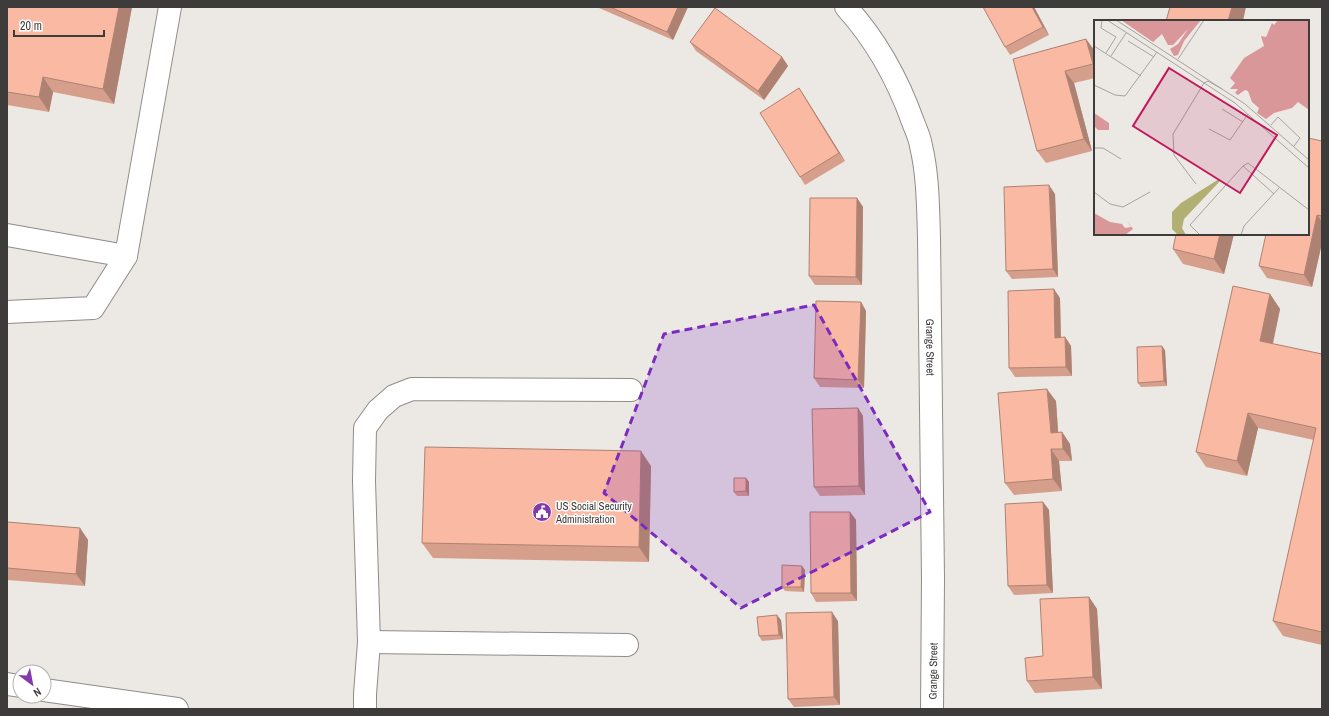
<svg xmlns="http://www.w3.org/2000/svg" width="1329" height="716" font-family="'Archivo Narrow',sans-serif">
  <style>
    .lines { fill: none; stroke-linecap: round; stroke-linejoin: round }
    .minor-casing { stroke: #908c88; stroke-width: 24 }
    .minor { stroke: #fff; stroke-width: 22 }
    .wall { fill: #d69f8c }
    .shaded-wall { fill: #ae8272 }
    .building { fill: #f9b9a3; stroke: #ae8272 }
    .marked { fill: #7b2cbf; fill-opacity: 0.2; stroke: #7b2cbf; stroke-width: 3; stroke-dasharray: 8 5; stroke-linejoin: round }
    .labels { text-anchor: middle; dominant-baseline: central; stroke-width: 3; stroke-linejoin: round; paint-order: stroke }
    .street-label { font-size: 11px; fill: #3e3c3a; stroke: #fff }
    .poi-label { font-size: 11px; fill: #3e3c3a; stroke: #fff; text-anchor: start }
    .inset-road { fill: none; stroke: #a6a3a0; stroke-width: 1 }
    .view { fill: #c2185b; fill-opacity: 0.15; stroke: #c2185b; stroke-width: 2 }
    .inset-edge { fill: none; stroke: #3e3c3a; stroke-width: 2 }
  </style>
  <rect width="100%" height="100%" fill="#ece8e4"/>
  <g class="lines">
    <g class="minor-casing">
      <g id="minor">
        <path id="s1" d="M846 7C876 40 898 80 913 122 916 130 920 138 921 146 928 175 928 207 929 237L933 579 932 709"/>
        <path d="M7 235 126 256"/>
        <path d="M7 312 93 308 126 256 170 7"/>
        <path d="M369 642 627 645"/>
        <path d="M7 684 20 686"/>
        <path d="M44 690 177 709"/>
        <path d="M365 709V694L369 642 364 481 365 428 378 410 394 396 412 389 631 390"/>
      </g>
    </g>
    <use href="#minor" class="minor"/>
  </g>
  <g class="wall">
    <path d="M7 7H132L114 104 53 92 49 112 7 105Z"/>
    <path d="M598 7H688L673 40 599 8Z"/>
    <path d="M1034 7 1049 35 1010 55 1005 47Z"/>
    <path d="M1086 39 1095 53V78L1074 83 1092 151 1046 163 1037 151 1013 59Z"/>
    <path d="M690 42 782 57 788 66 764 100 696 51Z"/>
    <path d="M799 88 805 97 845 161 805 185 800 177Z"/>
    <path d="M1322 141V243L1312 287 1267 278 1259 266 1308 234Z"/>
    <path d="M1055 194 1058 277 1012 279 1006 271Z"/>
    <path d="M857 198 863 207 862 285H815L809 276Z"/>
    <path d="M1234 234 1224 274 1183 264 1173 249Z"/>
    <path d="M1270 294 1280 309 1273 344 1322 354V645L1283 636 1273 621 1314 440 1258 428 1247 476 1206 467 1196 452Z"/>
    <path d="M1060 298 1061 338 1065 337 1071 346 1072 376 1015 377 1009 368Z"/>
    <path d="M861 302 866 311 864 388 820 387 814 378Z"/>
    <path d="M1165 350 1167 386 1141 387 1138 383Z"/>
    <path d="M1056 401 1058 432H1062L1070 444 1072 461H1059L1062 491 1014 495 1005 483Z"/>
    <path d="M858 408 863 416 865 495 820 496 814 487Z"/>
    <path d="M651 466 649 562 433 558 422 543Z"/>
    <path d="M746 478 749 482V496H737L734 492Z"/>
    <path d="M1043 502 1049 510 1053 593 1014 595 1008 586Z"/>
    <path d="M850 512 856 520 857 601 816 602 811 593Z"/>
    <path d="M7 522 80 528 88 540 85 586 7 580Z"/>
    <path d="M805 570 804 592 785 591 782 587Z"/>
    <path d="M1089 597 1097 609 1102 689 1035 693 1027 681Z"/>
    <path d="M781 620 783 639 762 641 759 636Z"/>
    <path d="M838 621 840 705 794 707 788 699Z"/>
  </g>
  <g class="shaded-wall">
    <path d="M119 7H132L114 104 103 89Z"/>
    <path d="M678 7H688L673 40 667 32Z"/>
    <path d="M1032 7H1034L1049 35 1043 27Z"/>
    <path d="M1232 7H1246L1243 21H1228Z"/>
    <path d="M1086 39 1095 51V67L1093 64Z"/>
    <path d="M782 57 788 66 764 100 758 91Z"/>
    <path d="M1065 71 1074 83 1092 151 1084 139Z"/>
    <path d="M43 77 53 92 49 112 39 97Z"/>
    <path d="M799 88 805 97 845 161 839 153Z"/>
    <path d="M1049 185 1055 194 1058 277 1053 269Z"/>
    <path d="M857 198 863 207 862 285 856 277Z"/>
    <path d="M1317 215 1322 222V243L1312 287 1304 275Z"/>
    <path d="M1220 234H1234L1224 274 1214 259Z"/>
    <path d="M1054 289 1060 298 1061 346 1055 338Z"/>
    <path d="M1270 294 1280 309 1270 356 1260 341Z"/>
    <path d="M861 302 866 311 864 388 858 380Z"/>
    <path d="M1065 337 1071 346 1072 376 1066 367Z"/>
    <path d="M1162 346 1165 350 1167 386 1164 381Z"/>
    <path d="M1047 389 1056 401 1059 445 1051 433Z"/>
    <path d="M858 408 863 416 865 495 859 486Z"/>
    <path d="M1248 413 1258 428 1247 476 1237 461Z"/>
    <path d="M1062 432 1070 444 1072 461 1063 449Z"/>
    <path d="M1051 449 1059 461 1062 491 1053 479Z"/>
    <path d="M641 451 651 466 649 562 639 547Z"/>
    <path d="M746 478 749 482V496L746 491Z"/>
    <path d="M1043 502 1049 510 1053 593 1047 585Z"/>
    <path d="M850 512 856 520 857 601 851 593Z"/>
    <path d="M80 528 88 540 85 586 76 574Z"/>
    <path d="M802 566 805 570 804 592 801 587Z"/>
    <path d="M1089 597 1097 609 1102 689 1093 677Z"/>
    <path d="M832 612 838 621 840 705 834 697Z"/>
    <path d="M777 615 781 620 783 639 779 635Z"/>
  </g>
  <g class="building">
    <path d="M7 7H119L103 89 43 77 39 97 7 92Z"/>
    <path d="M610 7H678L667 32Z"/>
    <path d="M983 7H1032L1043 27 1005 47Z"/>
    <path d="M1170 7H1232L1228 21H1166Z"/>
    <path d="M715 8 782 57 758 91 690 42Z"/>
    <path d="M1086 39 1093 64 1065 71 1084 139 1037 151 1013 59Z"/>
    <path d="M799 88 839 153 800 177 760 113Z"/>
    <path d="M1308 138 1322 141V216L1317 215 1304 275 1259 266 1266 234H1308Z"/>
    <path d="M1049 185 1053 269 1006 271 1004 187Z"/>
    <path d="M810 198H857L856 277 809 276Z"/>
    <path d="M1176 234H1220L1214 259 1173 249Z"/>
    <path d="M1233 286 1270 294 1260 341 1322 354V632L1273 621 1316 428 1248 413 1237 461 1196 452Z"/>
    <path d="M1054 289 1055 338 1065 337 1066 367 1009 368 1008 291Z"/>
    <path d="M816 301 861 302 858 380 814 378Z"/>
    <path d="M1162 346 1164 381 1138 383 1137 347Z"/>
    <path d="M1047 389 1051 433 1062 432 1063 449H1051L1053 479 1005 483 998 393Z"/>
    <path d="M858 408 859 486 814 487 812 409Z"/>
    <path d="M425 447 641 451 639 547 422 543Z"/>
    <path d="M734 478H746V491L734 492Z"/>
    <path d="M1043 502 1047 585 1008 586 1005 504Z"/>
    <path d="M810 512H850L851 593H811Z"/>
    <path d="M7 522 80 528 76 574 7 568Z"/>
    <path d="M782 565 802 566 801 587H782Z"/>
    <path d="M1089 597 1093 677 1027 681 1025 658 1043 656 1040 599Z"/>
    <path d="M832 612 834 697 788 699 786 613Z"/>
    <path d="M777 615 779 635 759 636 757 617Z"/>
  </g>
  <path class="marked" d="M814 305 930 512 741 608 604 493 664 334Z"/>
  <defs>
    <g id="civic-disc" transform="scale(1)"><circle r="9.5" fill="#843aac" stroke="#fff"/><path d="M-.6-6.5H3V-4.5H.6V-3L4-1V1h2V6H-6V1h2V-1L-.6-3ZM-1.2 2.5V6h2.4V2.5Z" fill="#fff"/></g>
  </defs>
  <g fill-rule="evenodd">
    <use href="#civic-disc" x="542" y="512"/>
  </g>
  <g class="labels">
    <g class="street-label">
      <text stroke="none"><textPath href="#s1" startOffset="361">Grange Street</textPath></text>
      <text transform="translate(933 671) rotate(-89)">Grange Street</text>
    </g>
    <g class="poi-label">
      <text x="556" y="506">US Social Security<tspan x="556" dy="13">Administration</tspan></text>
    </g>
  </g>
  <g transform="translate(1094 20)">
    <rect width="215" height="215" fill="#ece8e4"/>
    <path d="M27 0H107L90 21 84 35 80 36 76 29 84 24 94 9 79 25H74L68 14 59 22ZM184 0H215V90L204 82 198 88 180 93 172 99 163 93 165 88 158 82 154 71 151 70 144 75 141 73 144 69H136L141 63 136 58 150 38 170 26 167 16 172 17 178 3 180 5ZM0 93 15 103V110H4L0 106ZM0 193 16 202 28 204 31 208 37 207 33 201 39 209 31 215H0Z" fill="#da9799"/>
    <path d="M125 159 126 161 90 199 88 208 92 215H84L78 209V192L87 183Z" fill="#b1af72"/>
    <path class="inset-road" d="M8 0 7 8 22 17 12 33M13 0 141 83 215 148M22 0 151 84 215 140M34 21 60 37M0 26 47 56M17 36 32 13M84 39 110 0M0 65 21 75 31 76 63 32M128 89 149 102M177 105 184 97 206 118 200 126M115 109 136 120 154 94M0 128H9L27 139M149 146 180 174M102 164 80 135 79 114 110 63 114 61 128 69M0 172 16 184 29 187 56 172M106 215 96 205 149 146 154 143 215 190M147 215 150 206 185 168"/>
    <path class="view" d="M75 48 183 115 146 173 39 106Z"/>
    <rect width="215" height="215" class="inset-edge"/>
  </g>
  <rect width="1329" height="716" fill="none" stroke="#3e3c3a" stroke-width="16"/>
  <g transform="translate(32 684) rotate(148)"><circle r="19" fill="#ffffff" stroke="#b2b1b0"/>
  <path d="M0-3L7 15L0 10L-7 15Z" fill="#843aac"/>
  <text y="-6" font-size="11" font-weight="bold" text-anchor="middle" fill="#3e3c3a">N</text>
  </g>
  <path d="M14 30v6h90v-6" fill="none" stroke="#3e3c3a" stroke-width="2"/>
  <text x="20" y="30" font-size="12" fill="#3e3c3a" stroke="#ffffff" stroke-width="3" paint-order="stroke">20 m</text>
</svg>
